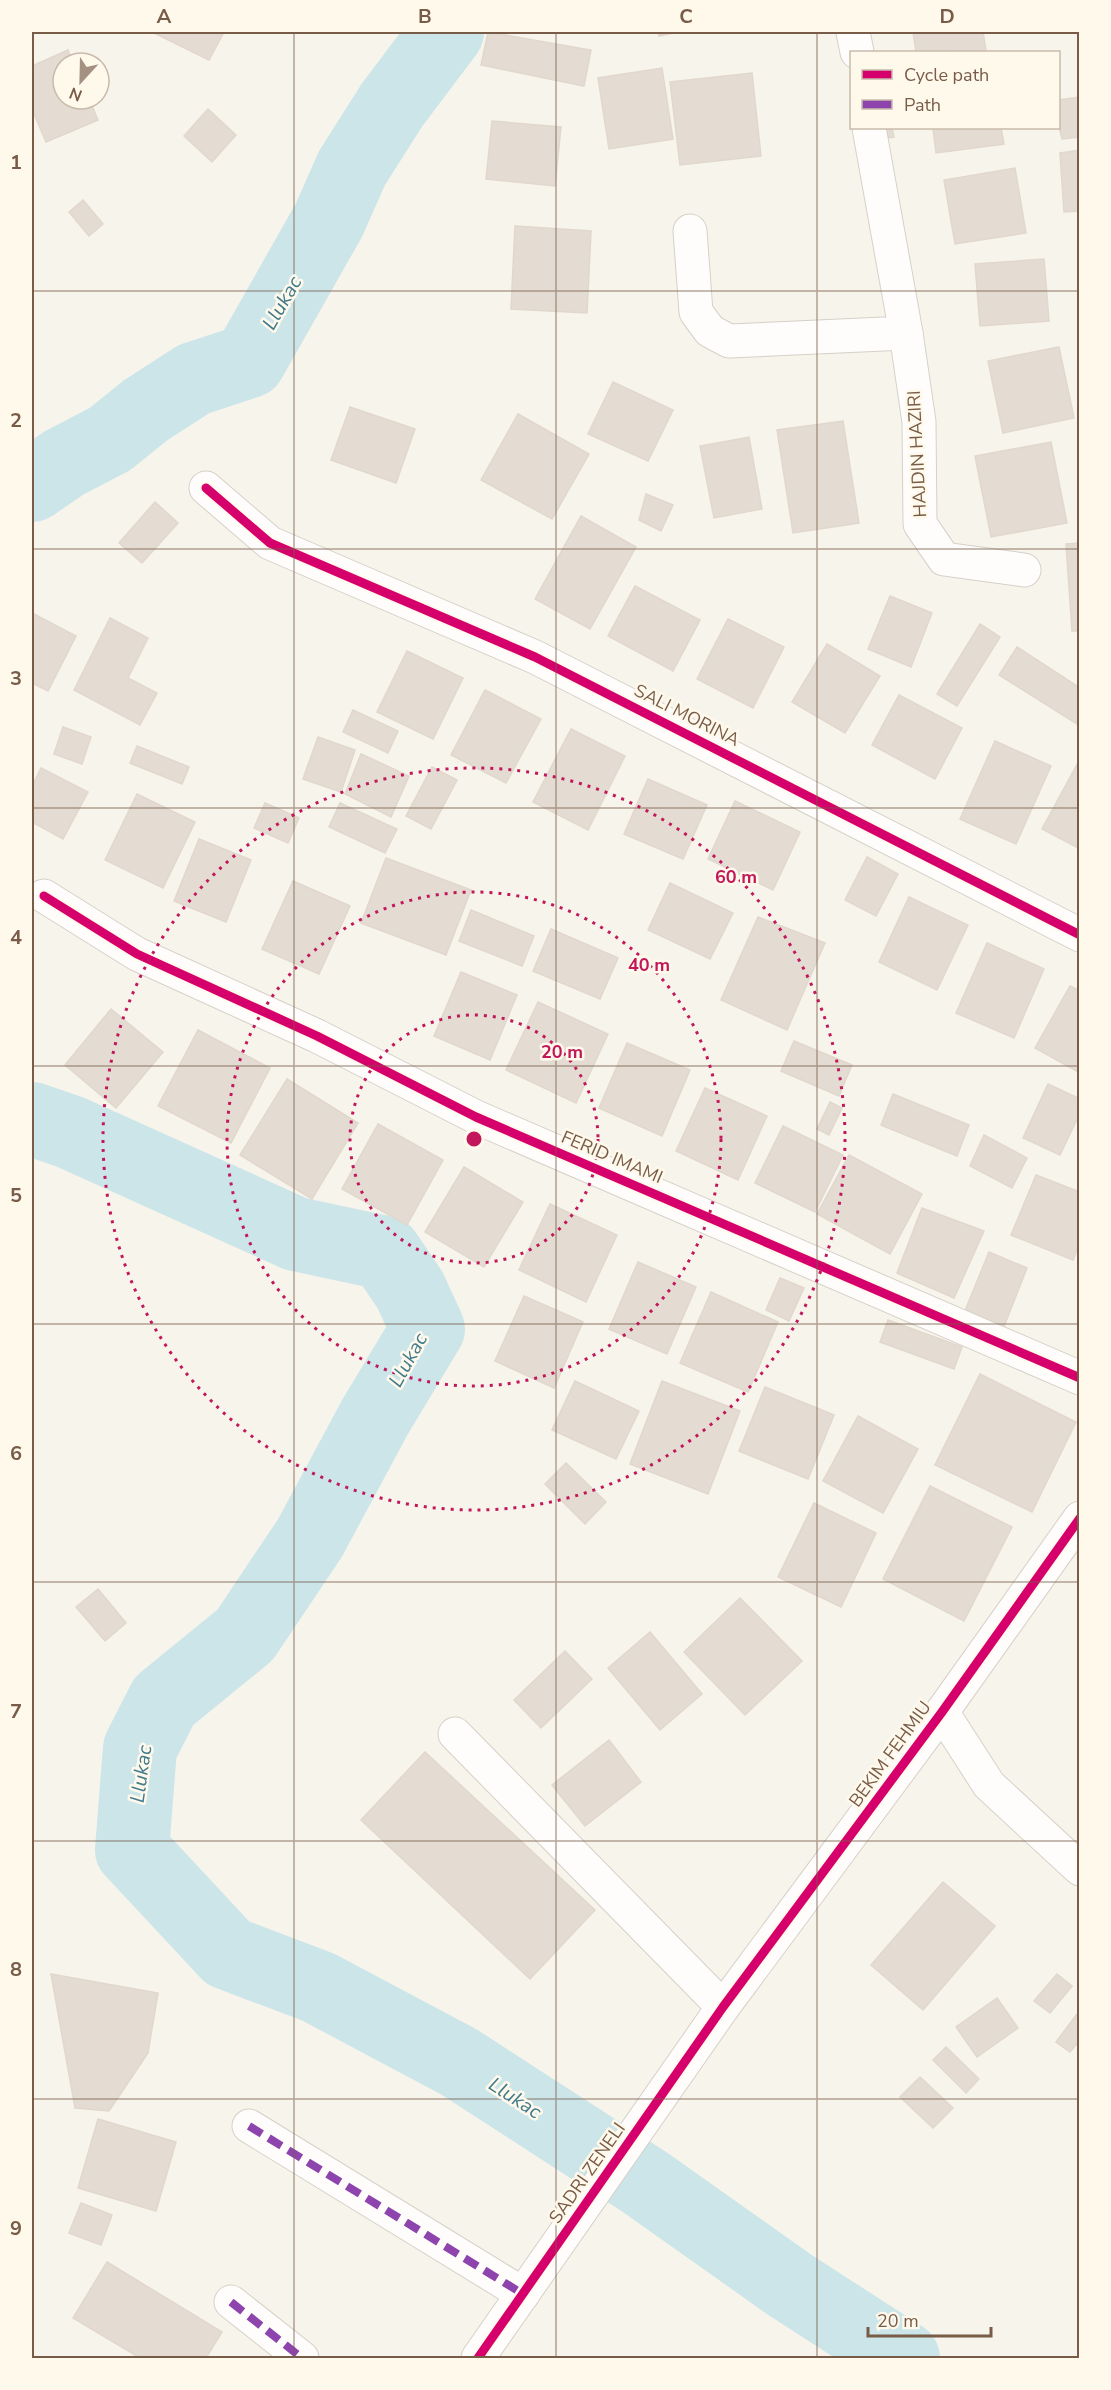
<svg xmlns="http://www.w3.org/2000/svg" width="1111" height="2390" font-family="'Nunito Sans',sans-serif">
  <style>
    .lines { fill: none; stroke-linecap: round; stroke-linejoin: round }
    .river { stroke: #cbe5e9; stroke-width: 74 }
    .building { fill: #e4dcd2; stroke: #e1d7cd; stroke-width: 1.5 }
    .minor-casing { stroke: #d6d0c8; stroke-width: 35 }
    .minor { stroke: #fefdfc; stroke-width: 33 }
    .quiet { stroke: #8e44ad; stroke-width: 8; stroke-dasharray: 15 8; stroke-linecap: butt }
    .cycleway-casing { stroke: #fff9ec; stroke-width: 13 }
    .cycleway { stroke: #d6006c; stroke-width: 9 }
    .grid { fill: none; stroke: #785c48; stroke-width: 1.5; stroke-opacity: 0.55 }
    .ring { fill: none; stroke: #c2185b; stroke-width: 3; stroke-dasharray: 3 6 }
    .labels { text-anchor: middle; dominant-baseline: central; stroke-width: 5; stroke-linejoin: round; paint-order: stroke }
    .street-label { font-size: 18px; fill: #785c48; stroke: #fff9ec }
    .water-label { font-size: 20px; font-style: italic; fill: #417b8c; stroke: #fff9ec }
    .centre { fill: #c2185b; stroke: #fff9ec; stroke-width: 3 }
    .ring-label { font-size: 18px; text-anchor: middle; font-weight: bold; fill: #c2185b; stroke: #fff9ec; stroke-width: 5; stroke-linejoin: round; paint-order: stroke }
    .neatline { fill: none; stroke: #785c48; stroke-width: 2 }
    .grid-label { font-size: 20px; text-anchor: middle; font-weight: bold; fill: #785c48 }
  </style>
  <rect width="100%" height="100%" fill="#f7f4eb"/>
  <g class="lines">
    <g class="river">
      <path d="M32 485 64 463 110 439 146 410 194 379 249 361 329 220 352 168 392 105 447 32"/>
      <path d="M32 1119 70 1132 296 1234 385 1253 410 1290 428 1329 375 1417 310 1538 245 1635 164 1701 140 1748 132 1850 228 1953 318 1987 459 2062 646 2183 790 2285 903 2358"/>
    </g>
  </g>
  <g class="building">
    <path d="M155 32H224L209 60 154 33Z"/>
    <path d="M488 32 591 50 584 86 481 65Z"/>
    <path d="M658 32H678L659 36Z"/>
    <path d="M913 32H983L986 51 916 52Z"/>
    <path d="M68 50 73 63H63V99H89L98 120 46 142 32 109V66Z"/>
    <path d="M662 68 673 139 609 149 598 78Z"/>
    <path d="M752 73 761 156 680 165 670 82Z"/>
    <path d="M1080 97V137L1062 139 1058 123V100Z"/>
    <path d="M208 109 236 135 212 162 184 136Z"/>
    <path d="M492 121 561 127 555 186 486 179Z"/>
    <path d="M878 128H892L894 137 880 139Z"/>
    <path d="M933 128H1001L1004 144 936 153Z"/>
    <path d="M1080 150V211L1064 212 1060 153Z"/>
    <path d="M1015 168 1026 233 955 244 944 180Z"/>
    <path d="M83 200 103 224 89 236 69 212Z"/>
    <path d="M515 226 591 231 587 313 511 309Z"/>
    <path d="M1044 259 1049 321 980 326 975 264Z"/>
    <path d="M1059 347 1074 418 1003 433 988 361Z"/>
    <path d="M613 382 673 410 648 461 588 434Z"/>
    <path d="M350 407 415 429 396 483 331 460Z"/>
    <path d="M518 414 589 454 552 519 481 480Z"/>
    <path d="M843 421 859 523 793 533 777 430Z"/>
    <path d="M749 437 762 509 714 518 700 446Z"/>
    <path d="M1051 442 1067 523 991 537 975 456Z"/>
    <path d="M646 494 673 505 661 531 639 520Z"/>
    <path d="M155 502 178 523 142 563 119 543Z"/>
    <path d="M581 516 636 547 590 629 535 599Z"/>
    <path d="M1080 543V631H1072L1066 544Z"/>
    <path d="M635 586 700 620 673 671 608 636Z"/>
    <path d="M890 596 932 613 911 667 868 649Z"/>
    <path d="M32 613 76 636 48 691 32 683Z"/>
    <path d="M110 618 148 638 128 678 157 693 140 725 74 690Z"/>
    <path d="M728 619 784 647 753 708 697 679Z"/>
    <path d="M980 624 1000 637 957 706 937 694Z"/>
    <path d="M827 644 880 676 845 733 792 702Z"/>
    <path d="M1017 647 1080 688V726L999 675Z"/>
    <path d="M407 651 463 678 433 739 377 712Z"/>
    <path d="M485 690 541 719 506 783 451 755Z"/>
    <path d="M899 695 962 728 935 779 872 745Z"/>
    <path d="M353 710 398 731 388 753 343 732Z"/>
    <path d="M63 727 91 737 82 764 54 754Z"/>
    <path d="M571 729 625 756 588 830 533 802Z"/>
    <path d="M318 737 355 750 341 792 303 779Z"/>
    <path d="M995 741 1051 766 1016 844 960 819Z"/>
    <path d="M137 746 189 767 182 784 130 763Z"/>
    <path d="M361 754 409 776 391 817 345 794Z"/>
    <path d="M1080 759V849L1042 829Z"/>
    <path d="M432 767 457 780 431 829 406 816Z"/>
    <path d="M41 768 88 792 63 839 32 822V787Z"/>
    <path d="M648 779 707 805 683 859 624 834Z"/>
    <path d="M137 794 195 822 163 888 105 860Z"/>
    <path d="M735 801 800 832 773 890 708 859Z"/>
    <path d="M265 803 299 818 288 843 254 828Z"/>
    <path d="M340 803 397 829 385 853 329 827Z"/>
    <path d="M199 839 251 860 226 922 174 901Z"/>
    <path d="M867 857 898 874 876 916 845 900Z"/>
    <path d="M386 858 471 890 446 955 361 923Z"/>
    <path d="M293 881 350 906 319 974 262 949Z"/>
    <path d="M670 883 733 913 710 959 648 930Z"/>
    <path d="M909 897 968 925 937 990 879 962Z"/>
    <path d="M471 910 534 936 522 966 459 941Z"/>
    <path d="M758 917 825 943 787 1030 721 1000Z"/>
    <path d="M551 929 618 958 600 999 533 971Z"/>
    <path d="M987 943 1044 969 1014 1038 956 1013Z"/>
    <path d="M461 972 517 995 490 1060 434 1036Z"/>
    <path d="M1070 986 1080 991V1073L1035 1048Z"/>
    <path d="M538 1002 608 1034 576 1103 506 1070Z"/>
    <path d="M111 1009 163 1052 116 1108 65 1065Z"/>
    <path d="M198 1030 270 1068 231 1143 158 1106Z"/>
    <path d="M794 1041 852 1065 839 1096 781 1071Z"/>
    <path d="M627 1043 690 1070 662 1136 599 1108Z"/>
    <path d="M287 1079 358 1123 312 1199 240 1155Z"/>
    <path d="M1048 1084 1080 1099V1113L1060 1155 1023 1138Z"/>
    <path d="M705 1088 767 1116 738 1180 676 1151Z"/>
    <path d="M893 1094 969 1125 957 1156 881 1125Z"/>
    <path d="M830 1102 842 1108 829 1135 817 1129Z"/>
    <path d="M378 1124 443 1160 407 1225 342 1189Z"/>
    <path d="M783 1126 843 1155 815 1212 755 1183Z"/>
    <path d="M984 1135 1027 1158 1012 1188 970 1166Z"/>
    <path d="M849 1155 922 1194 890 1254 817 1214Z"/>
    <path d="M464 1167 523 1202 484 1267 425 1232Z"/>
    <path d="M1036 1175 1080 1192V1243L1073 1260 1011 1235Z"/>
    <path d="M550 1204 617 1235 586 1302 519 1270Z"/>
    <path d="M922 1208 984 1231 954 1298 897 1273Z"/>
    <path d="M989 1252 1027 1268 1003 1329 964 1313Z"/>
    <path d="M638 1262 696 1287 667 1354 609 1329Z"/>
    <path d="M780 1278 804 1288 789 1321 766 1310Z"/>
    <path d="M711 1292 778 1322 748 1392 680 1363Z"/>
    <path d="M524 1296 583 1322 554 1388 495 1361Z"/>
    <path d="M888 1320 962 1347 954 1369 880 1342Z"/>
    <path d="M980 1374 1076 1422 1032 1512 935 1465Z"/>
    <path d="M575 1381 639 1411 616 1459 552 1430Z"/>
    <path d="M662 1381 740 1411 708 1494 630 1464Z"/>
    <path d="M765 1387 834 1415 808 1479 739 1451Z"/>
    <path d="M858 1416 918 1449 883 1513 823 1481Z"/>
    <path d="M566 1463 606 1502 585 1524 545 1484Z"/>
    <path d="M930 1486 1012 1527 964 1621 883 1579Z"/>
    <path d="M814 1503 876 1533 841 1607 778 1577Z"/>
    <path d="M98 1589 126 1623 105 1641 76 1607Z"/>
    <path d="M740 1598 802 1661 745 1715 684 1652Z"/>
    <path d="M650 1632 702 1694 660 1730 608 1668Z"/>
    <path d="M565 1651 592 1679 541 1728 514 1700Z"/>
    <path d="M609 1740 641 1782 585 1826 552 1785Z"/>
    <path d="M425 1752 595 1910 530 1979 361 1820Z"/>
    <path d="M943 1882 995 1926 923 2010 871 1965Z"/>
    <path d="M51 1974 158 1993 148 2053 109 2111 75 2108Z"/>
    <path d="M1057 1974 1072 1986 1050 2013 1034 2001Z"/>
    <path d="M997 1998 1018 2028 977 2057 956 2027Z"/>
    <path d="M1080 2010V2040L1070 2052 1056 2042Z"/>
    <path d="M946 2047 979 2079 966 2093 933 2060Z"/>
    <path d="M920 2077 953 2108 933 2128 900 2097Z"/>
    <path d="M98 2119 176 2142 156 2211 78 2188Z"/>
    <path d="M81 2203 112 2215 101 2245 69 2233Z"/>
    <path d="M107 2262 222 2332 206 2358H140L73 2318Z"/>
  </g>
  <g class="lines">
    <g class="minor-casing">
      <g id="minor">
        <path d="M853 32 857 52"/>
        <path d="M690 231 696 312 710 331 729 341 906 333 869 128"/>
        <path d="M906 333 919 422 920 524 944 559 1024 570"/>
        <path d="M206 488 270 543 535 657 1080 935"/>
        <path d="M44 896 137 954 317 1036 476 1117 1080 1378"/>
        <path d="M942 1712 989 1785 1080 1869"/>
        <path d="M455 1734 723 2007"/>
        <path d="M249 2126 523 2294"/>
        <path d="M231 2302 302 2358"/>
        <path d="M478 2358 723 2007 942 1712 1080 1518"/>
      </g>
    </g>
    <use href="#minor" class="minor"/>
    <g class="quiet">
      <path d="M249 2126 523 2294"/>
      <path d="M231 2302 302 2358"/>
    </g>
    <g class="cycleway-casing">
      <g id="cycleway">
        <path d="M206 488 270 543 535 657 1080 935"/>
        <path d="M44 896 137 954 317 1036 476 1117 1080 1378"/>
        <path d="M478 2358 723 2007 942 1712 1080 1518"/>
      </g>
    </g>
    <use href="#cycleway" class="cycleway"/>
  </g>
  <path class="grid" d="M294 32V2358M556 32V2358M817 32V2358M32 291H1080M32 549H1080M32 808H1080M32 1066H1080M32 1324H1080M32 1582H1080M32 1841H1080M32 2099H1080"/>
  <g class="ring">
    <circle cx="474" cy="1139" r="124"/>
    <circle cx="474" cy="1139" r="247"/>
    <circle cx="474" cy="1139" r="371"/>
  </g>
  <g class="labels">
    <g class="street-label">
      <text transform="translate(917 454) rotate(-93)">HAJDIN HAZIRI</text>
      <text transform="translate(687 715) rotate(27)">SALI MORINA</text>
      <text transform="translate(612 1157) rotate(23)">FERID IMAMI</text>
      <text transform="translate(890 1754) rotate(-54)">BEKIM FEHMIU</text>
      <text transform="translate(587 2173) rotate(-55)">SADRI ZENELI</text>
    </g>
    <g class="water-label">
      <text transform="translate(282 303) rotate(-60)">Llukac</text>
      <text transform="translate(408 1360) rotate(-61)">Llukac</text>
      <text transform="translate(141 1774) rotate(-82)">Llukac</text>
      <text transform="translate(515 2098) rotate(33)">Llukac</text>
    </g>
  </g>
  <circle cx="474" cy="1139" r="9" class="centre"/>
  <g class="ring-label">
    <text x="736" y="883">60 m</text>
    <text x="649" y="971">40 m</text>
    <text x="562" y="1058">20 m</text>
  </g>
  <rect width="1111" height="2390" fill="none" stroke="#fff9ec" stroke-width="66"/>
  <rect x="850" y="51" width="210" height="78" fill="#fff9ec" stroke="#c9baaa" stroke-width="1.5"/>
  <rect x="862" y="70" width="30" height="9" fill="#d6006c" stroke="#c9baaa" stroke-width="1.5"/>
  <text x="904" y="81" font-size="18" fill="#785c48">Cycle path</text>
  <rect x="862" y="100" width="30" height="9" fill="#8e44ad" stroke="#c9baaa" stroke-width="1.5"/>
  <text x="904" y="111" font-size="18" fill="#785c48">Path</text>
  <g transform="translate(81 81) rotate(202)"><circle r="28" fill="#fff9ec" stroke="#c9baaa" stroke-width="1.5"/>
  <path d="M0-4.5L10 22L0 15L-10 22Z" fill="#a49181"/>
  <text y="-9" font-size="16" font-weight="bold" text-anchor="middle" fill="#785c48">N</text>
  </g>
  <path d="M868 2327v9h123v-9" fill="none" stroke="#785c48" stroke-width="3"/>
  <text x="877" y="2327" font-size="18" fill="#785c48" stroke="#fff9ec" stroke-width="4.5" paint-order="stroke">20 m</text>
  <rect x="33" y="33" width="1045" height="2324" class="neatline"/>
  <g class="grid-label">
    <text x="164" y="23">A</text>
    <text x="425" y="23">B</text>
    <text x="686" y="23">C</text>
    <text x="947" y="23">D</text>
    <text x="16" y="169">1</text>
    <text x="16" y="427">2</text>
    <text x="16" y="685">3</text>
    <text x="16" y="944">4</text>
    <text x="16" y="1202">5</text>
    <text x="16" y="1460">6</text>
    <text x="16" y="1718">7</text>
    <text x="16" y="1976">8</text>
    <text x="16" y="2235">9</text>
  </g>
</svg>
